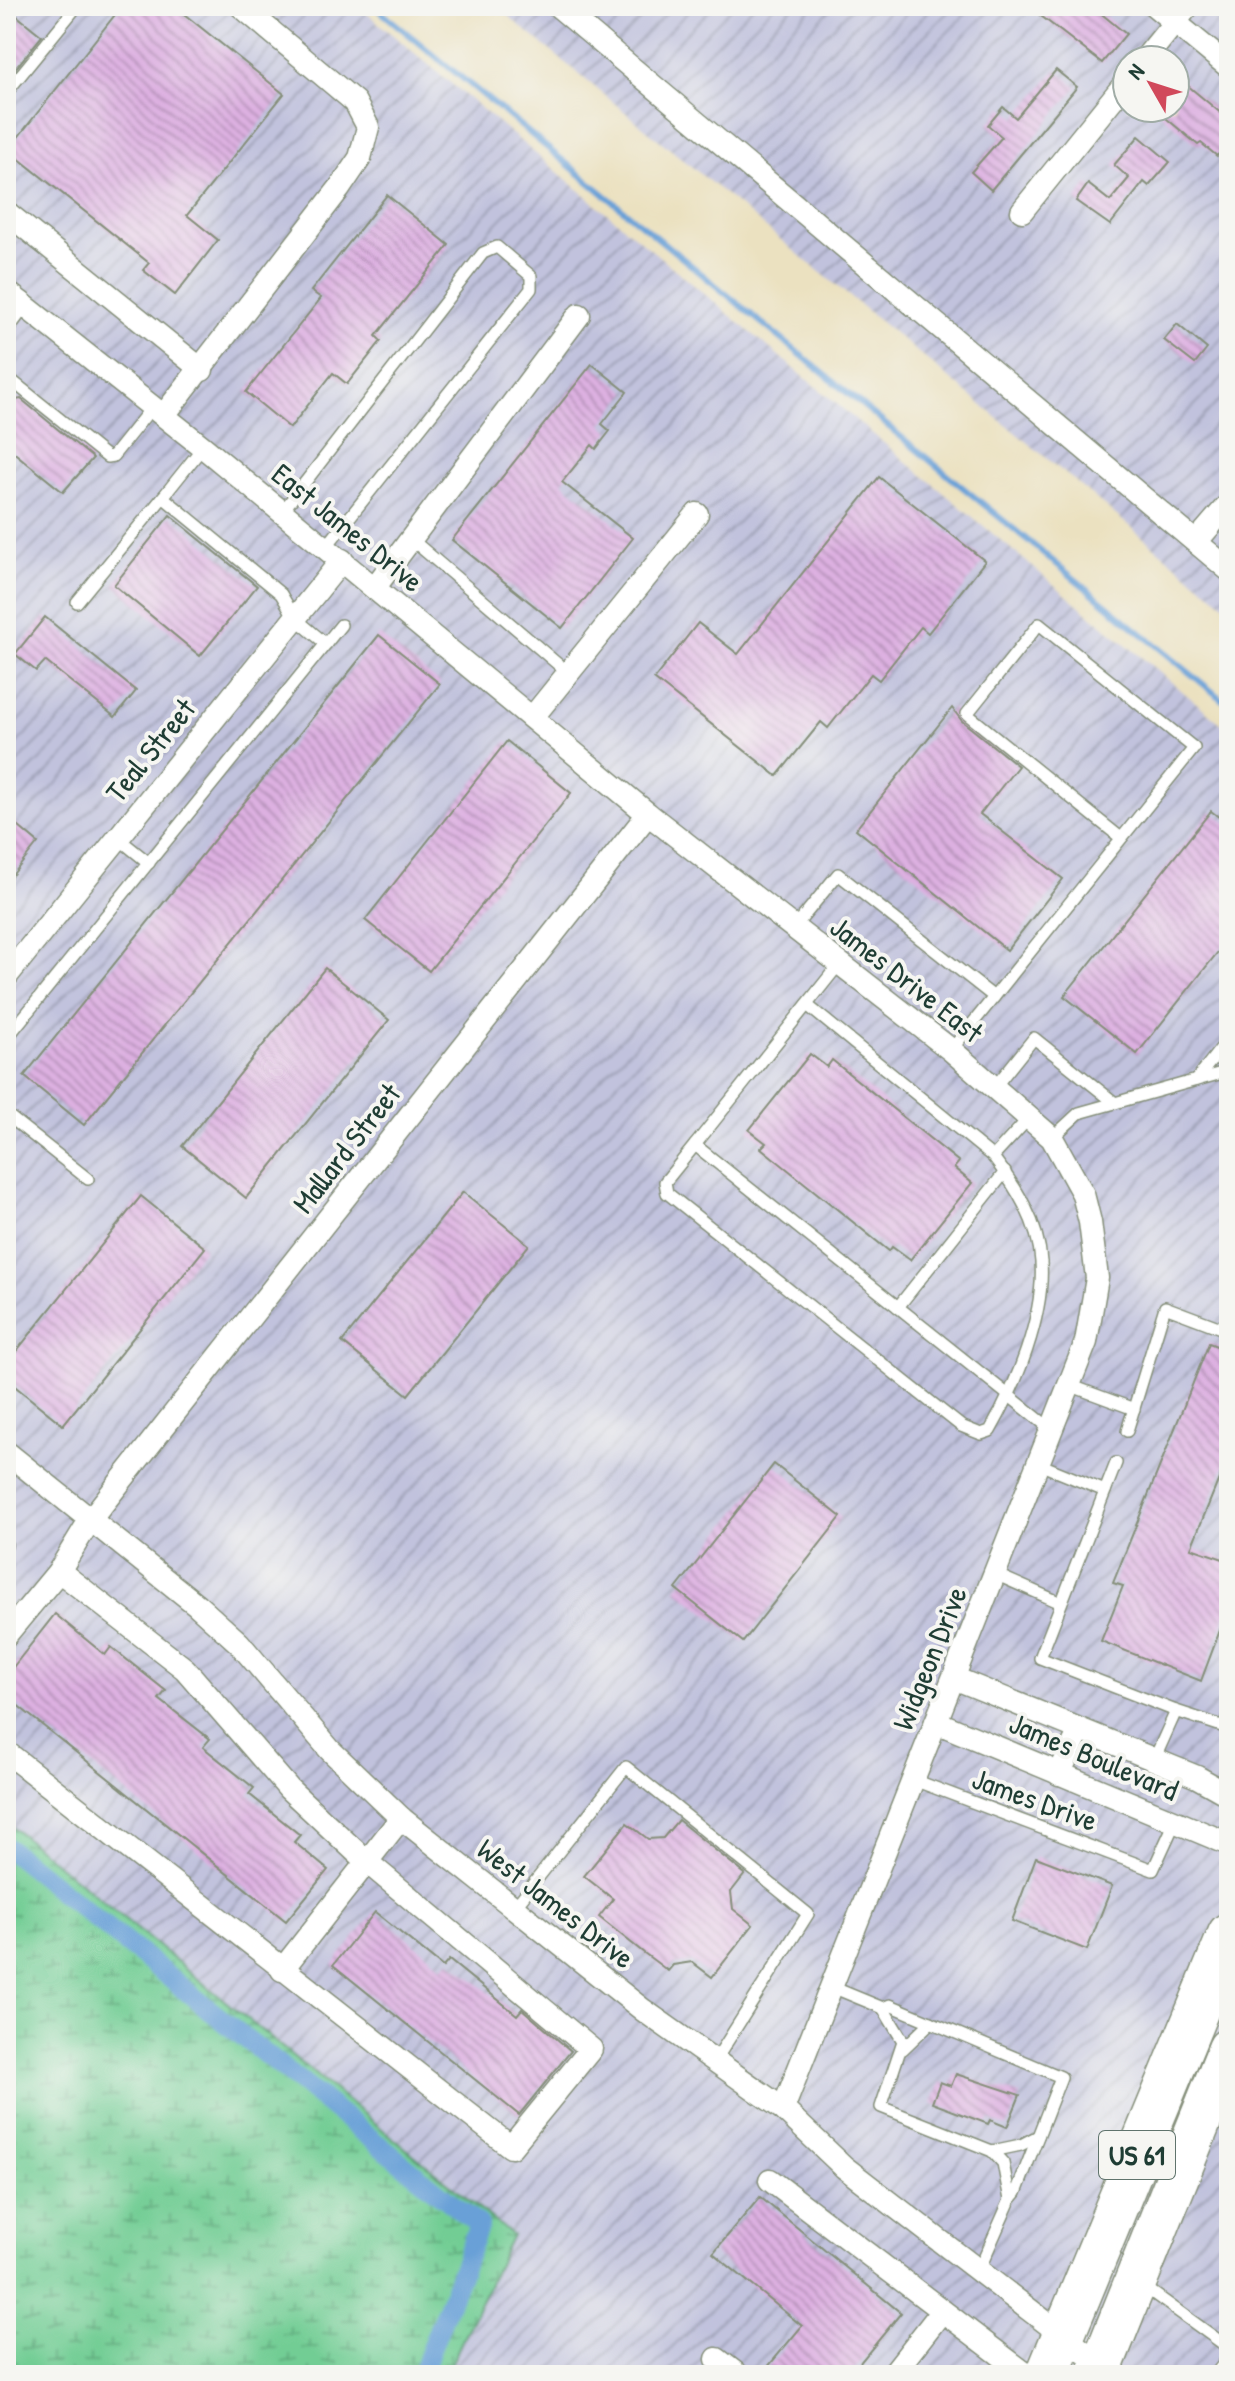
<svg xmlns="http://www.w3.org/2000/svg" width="1235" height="2381" font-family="'Patrick Hand',sans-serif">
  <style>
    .industrial { fill: url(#industrial-furrows); fill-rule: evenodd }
    .wetland { fill: url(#wetland-marsh); stroke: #488564; stroke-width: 2 }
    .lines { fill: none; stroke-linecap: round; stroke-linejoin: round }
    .stream { stroke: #69a0d7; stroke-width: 6 }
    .canal { stroke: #69a0d7; stroke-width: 20 }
    .building { fill: url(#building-back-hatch) }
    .lane-casing { stroke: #858f7a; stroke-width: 14 }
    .street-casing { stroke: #858f7a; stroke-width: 25 }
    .highway-casing { stroke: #858f7a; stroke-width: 45 }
    .lane { stroke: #fff; stroke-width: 11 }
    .street { stroke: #fff; stroke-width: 22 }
    .highway { stroke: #fff; stroke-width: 42 }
    .labels { text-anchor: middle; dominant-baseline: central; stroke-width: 8; stroke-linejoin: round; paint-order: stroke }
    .shield { fill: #f6f6f2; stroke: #60746d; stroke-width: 2 }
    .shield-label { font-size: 28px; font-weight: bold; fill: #1f3d34 }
    .street-label { font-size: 30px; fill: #1f3d34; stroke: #f6f6f2 }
  </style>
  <defs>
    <pattern id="industrial-furrows" width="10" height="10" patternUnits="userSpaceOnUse" patternTransform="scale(2)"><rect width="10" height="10" fill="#c1c2dd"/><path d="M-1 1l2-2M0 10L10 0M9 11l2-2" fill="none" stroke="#9c9fb4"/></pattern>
    <pattern id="wetland-marsh" width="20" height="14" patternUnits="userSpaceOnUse" patternTransform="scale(2)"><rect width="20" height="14" fill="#72cd94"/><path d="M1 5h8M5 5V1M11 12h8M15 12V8" fill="none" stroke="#5da87a"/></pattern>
    <pattern id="building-back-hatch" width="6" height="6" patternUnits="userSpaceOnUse" patternTransform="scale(2)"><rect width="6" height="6" fill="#ddb0e1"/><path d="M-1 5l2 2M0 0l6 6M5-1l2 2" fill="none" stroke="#b390b7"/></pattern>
  </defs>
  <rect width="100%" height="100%" fill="#f6f6f2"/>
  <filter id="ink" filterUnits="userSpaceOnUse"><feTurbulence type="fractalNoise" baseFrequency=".0125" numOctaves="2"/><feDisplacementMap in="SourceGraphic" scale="16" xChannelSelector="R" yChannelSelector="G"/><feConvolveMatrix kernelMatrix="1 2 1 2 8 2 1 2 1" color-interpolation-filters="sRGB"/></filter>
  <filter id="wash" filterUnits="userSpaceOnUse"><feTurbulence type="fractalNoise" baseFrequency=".006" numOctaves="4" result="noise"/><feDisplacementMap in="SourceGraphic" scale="32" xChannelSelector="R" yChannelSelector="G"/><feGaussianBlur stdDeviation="1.8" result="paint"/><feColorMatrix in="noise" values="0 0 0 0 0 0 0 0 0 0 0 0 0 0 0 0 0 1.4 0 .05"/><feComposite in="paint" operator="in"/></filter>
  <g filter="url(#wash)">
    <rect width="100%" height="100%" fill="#ebe1c0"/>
    <g class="industrial">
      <path d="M6 6H358L1229 730V2375H446L512 2234 6 1822Z"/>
      <path d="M496 6H1229V608ZM1127 60H1175V108H1127Z"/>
    </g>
    <path class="wetland" d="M6 1822 512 2235 446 2375H6Z"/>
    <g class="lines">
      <path class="stream" d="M374 6 1229 705"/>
      <path class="canal" d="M6 1847 479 2225 421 2375"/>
    </g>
    <g id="blocks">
      <g class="building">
        <path d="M122 6H174L284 94 187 215 218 240 175 295 143 270 149 263 8 150Z"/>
        <path d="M1028 6H1092L1126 34 1102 63Z"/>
        <path d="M6 7 42 36 6 80Z"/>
        <path d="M1056 70 1077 87 991 190 971 172 1002 137 988 125 1003 107 1016 118Z"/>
        <path d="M1175 75 1229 120V142L1217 156 1201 143 1198 145 1154 108H1175Z"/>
        <path d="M1139 136 1170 162 1149 186 1144 182 1110 225 1076 201 1088 184 1110 201 1129 178 1114 165Z"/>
        <path d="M387 195 449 245 376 336 381 341 347 384 333 373 290 428 246 392 321 298 311 291Z"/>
        <path d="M1177 324 1207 349 1195 364 1164 340Z"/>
        <path d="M592 364 627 392 602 424 610 431 596 449 592 445 562 482 633 538 562 628 452 540Z"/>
        <path d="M21 399 93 458 63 492 6 446V406L10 401Z"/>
        <path d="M879 477 985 561 928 633 921 627 879 680 871 674 828 728 821 722 777 776 654 679 698 623 738 654Z"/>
        <path d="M170 515 257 586 200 656 114 585Z"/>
        <path d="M45 617 136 691 115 717 45 661 36 671 15 654Z"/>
        <path d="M379 635 440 684 84 1125 24 1076Z"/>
        <path d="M952 708 962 721 1018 766 980 814 1063 879 1007 950 856 829Z"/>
        <path d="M507 741 571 793 429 971 365 920Z"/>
        <path d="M1211 811 1229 825V938L1137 1054 1064 996Z"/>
        <path d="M6 816 38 843 6 883Z"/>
        <path d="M325 968 389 1020 246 1198 182 1146Z"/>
        <path d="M810 1054 827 1067 832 1060 959 1162 954 1168 972 1183 910 1260 892 1247 889 1251 761 1148 766 1143 749 1130Z"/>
        <path d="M463 1192 529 1245 408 1395 342 1342Z"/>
        <path d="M141 1196 205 1248 63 1425 6 1379V1364Z"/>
        <path d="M1209 1343 1229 1351V1454L1191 1548 1229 1561V1606L1201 1681 1101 1641 1123 1586 1113 1583Z"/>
        <path d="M774 1464 841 1517 743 1642 676 1589Z"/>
        <path d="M55 1614 105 1655 111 1647 166 1691 159 1699 210 1739 203 1747 254 1788 249 1794 300 1835 294 1842 328 1870 286 1921 6 1696V1676Z"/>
        <path d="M678 1820 745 1874 731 1892 733 1909 753 1925 712 1977 692 1962 673 1965 668 1971 644 1953 599 1917 613 1899 584 1876 627 1823 648 1839 663 1838Z"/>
        <path d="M1036 1857 1112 1886 1087 1950 1012 1921Z"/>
        <path d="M375 1912 443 1967 449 1960 517 2015 522 2009 571 2051 519 2115 333 1965Z"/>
        <path d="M956 2074 1020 2095 1007 2127 990 2120 988 2124 932 2103 940 2082 951 2086Z"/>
        <path d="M760 2197 901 2313 850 2375H761L802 2326 713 2253Z"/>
      </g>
    </g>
  </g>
  <g filter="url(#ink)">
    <use href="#blocks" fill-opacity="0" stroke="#858f7a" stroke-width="2"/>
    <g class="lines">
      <g class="lane-casing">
        <g id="lane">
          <path d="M6 93 77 6"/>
          <path d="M6 376 107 457 113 456 153 406"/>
          <path d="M163 497 203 447"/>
          <path d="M282 512 483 253 497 247 531 276V289L326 547"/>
          <path d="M411 539 567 672"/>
          <path d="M77 602 163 497 281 594 295 618 326 644"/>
          <path d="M118 838 149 863"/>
          <path d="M794 928 838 874 994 997 951 1050"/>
          <path d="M840 963 695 1145 1052 1430"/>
          <path d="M994 997 1194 748 1039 624 967 714 1121 838"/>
          <path d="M807 1005 993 1157 1029 1118"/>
          <path d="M6 1039 341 625"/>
          <path d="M1196 1080 1229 1038"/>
          <path d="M994 1088 1034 1038 1115 1103"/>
          <path d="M6 1114 88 1179"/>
          <path d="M1052 1138 1079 1113 1229 1071"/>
          <path d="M695 1145 665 1182 667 1193 961 1426 981 1434 990 1431C1016 1386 1045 1315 1041 1262 1039 1223 1016 1187 993 1157"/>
          <path d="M898 1307 1005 1172"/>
          <path d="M1069 1385 1134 1409"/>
          <path d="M1127 1431 1165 1307 1229 1331"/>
          <path d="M1116 1463 1040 1658 1176 1711"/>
          <path d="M1039 1464 1105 1491"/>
          <path d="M6 1544V1546"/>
          <path d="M995 1574 1061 1603"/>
          <path d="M1154 1760 1176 1711 1225 1727 1229 1716"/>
          <path d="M914 1780 1153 1870 1175 1822"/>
          <path d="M514 1908 626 1767 808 1914 715 2061"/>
          <path d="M832 1987 883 2008"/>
          <path d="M903 2049 931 2022"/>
          <path d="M992 2151 1021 2145 1038 2136"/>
          <path d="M979 2270 1010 2200 1016 2193 1061 2077 890 2005 883 2008 903 2041 881 2107 992 2151 1003 2163 1010 2200"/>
          <path d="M1142 2285 1229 2348"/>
          <path d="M1215 2375 1229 2357"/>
        </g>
      </g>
      <g class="street-casing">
        <g id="street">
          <path d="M558 6 1229 570"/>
          <path d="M1155 6 1229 67"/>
          <path d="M1144 60 1188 6"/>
          <path d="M1022 211 1127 81"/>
          <path d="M6 212 202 370"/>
          <path d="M6 291 203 447 648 814 951 1050 1052 1138 1083 1194 1090 1222 1097 1278 1086 1342 783 2109"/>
          <path d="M6 323 21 303"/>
          <path d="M164 415 339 189 360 158 368 127 355 102 241 6"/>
          <path d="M1196 542 1226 507 1229 510"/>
          <path d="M375 587 579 315"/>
          <path d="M532 718 697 514"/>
          <path d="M6 977 342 560"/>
          <path d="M6 1452 197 1605 239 1643 330 1750 401 1818 643 2010 783 2109 844 2167 1101 2365"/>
          <path d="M59 1571 90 1520 648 814"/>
          <path d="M6 1635 59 1571 185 1669 289 1789 367 1862 591 2049 511 2147 6 1752"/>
          <path d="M954 1678 1197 1777 1229 1795"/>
          <path d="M936 1722 1229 1844"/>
          <path d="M1059 1774 1080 1730"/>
          <path d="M282 1970 401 1818"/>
          <path d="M770 2180 1027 2375"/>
          <path d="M717 2359 738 2375"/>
          <path d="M892 2375 942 2311"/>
        </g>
      </g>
      <g class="highway-casing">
        <g id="highway">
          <path d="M1047 2375 1229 1934"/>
          <path d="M1098 2375 1229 2049"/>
        </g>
      </g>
      <use href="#lane" class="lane"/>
      <use href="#street" class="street"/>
      <use href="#highway" class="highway"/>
    </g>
  </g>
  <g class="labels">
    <rect class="shield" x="1099" y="2131" width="76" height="48" rx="6"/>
    <g class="shield-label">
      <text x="1137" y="2155">US 61</text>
    </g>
    <g class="street-label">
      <text transform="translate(348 527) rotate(39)">East James Drive</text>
      <text transform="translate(150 750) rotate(-51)">Teal Street</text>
      <text transform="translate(907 979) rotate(38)">James Drive East</text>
      <text transform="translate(346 1148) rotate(-52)">Mallard Street</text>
      <text transform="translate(929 1658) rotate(-68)">Widgeon Drive</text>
      <text transform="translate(1094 1756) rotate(23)">James Boulevard</text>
      <text transform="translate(1035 1799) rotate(20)">James Drive</text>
      <text transform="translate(556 1903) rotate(38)">West James Drive</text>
    </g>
  </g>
  <rect width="1235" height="2381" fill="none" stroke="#f6f6f2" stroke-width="32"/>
  <g transform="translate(1151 84) rotate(309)"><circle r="38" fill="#f6f6f2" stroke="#a0aca6" stroke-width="2"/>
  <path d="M0-6L14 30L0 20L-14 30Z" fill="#d1495b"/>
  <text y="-12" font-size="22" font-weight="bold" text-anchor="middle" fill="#1f3d34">N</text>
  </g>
</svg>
